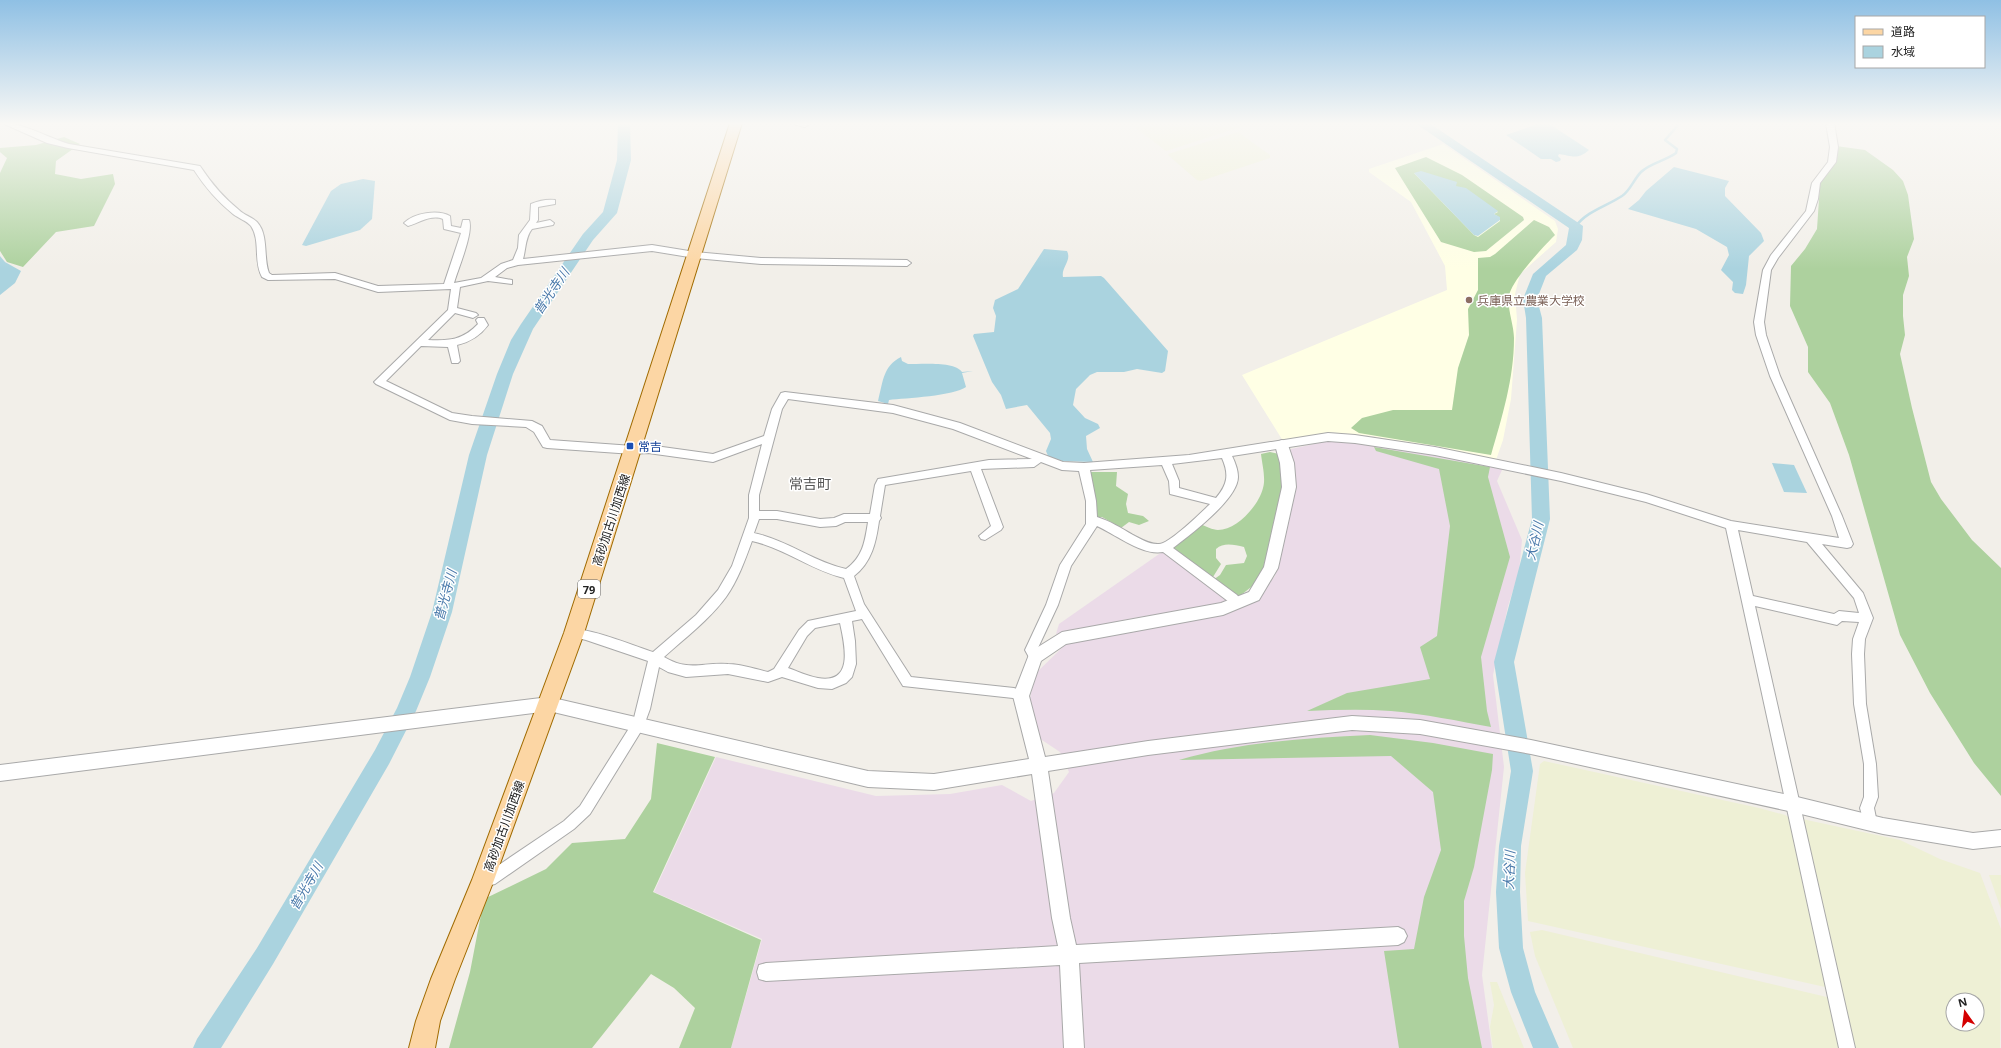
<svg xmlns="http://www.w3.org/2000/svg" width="2001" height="1048" font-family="'Open Sans','Noto Sans JP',sans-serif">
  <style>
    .industrial { fill: #ebdbe8 }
    .education { fill: #ffffe5 }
    .farmland { fill: #eef0d5; fill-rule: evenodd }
    .forest { fill: #add19e; fill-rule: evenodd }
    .water { fill: #aad3df }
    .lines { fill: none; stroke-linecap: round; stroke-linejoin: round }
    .stream { stroke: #aad3df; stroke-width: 2.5 }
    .river { fill: #aad3df; fill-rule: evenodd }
    .minor-casing { stroke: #a9a9a9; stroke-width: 2 }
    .tertiary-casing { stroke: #a9a9a9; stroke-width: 2 }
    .primary-casing { stroke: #a06b00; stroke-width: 2 }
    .minor { fill: #fff; fill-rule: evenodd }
    .tertiary { fill: #fff; fill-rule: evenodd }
    .primary { fill: #fcd6a4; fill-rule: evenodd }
    .education-dot { fill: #8d6e63; stroke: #fff; stroke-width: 1.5 }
    .transit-dot { fill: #1a4fb4; stroke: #fff; stroke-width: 1.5 }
    .labels { text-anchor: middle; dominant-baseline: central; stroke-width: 3; stroke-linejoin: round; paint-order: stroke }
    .shield { fill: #fff; stroke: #646464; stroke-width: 1 }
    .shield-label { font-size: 11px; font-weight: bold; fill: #222 }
    .education-label { font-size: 12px; fill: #785e54; stroke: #fff; text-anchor: start }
    .transit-label { font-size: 12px; fill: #164399; stroke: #fff; text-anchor: start }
    .street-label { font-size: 12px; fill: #222; stroke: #fff }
    .water-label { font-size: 13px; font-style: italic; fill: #4a7aab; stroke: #fff }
    .quarter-label { font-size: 14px; fill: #555; stroke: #fff }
  </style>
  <rect width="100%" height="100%" fill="#f2efe9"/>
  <g class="industrial">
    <path d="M1333 440 1379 445 1496 464 1502 470 1497 481 1522 540 1519 572 1508 606 1493 675 1504 767 1482 975 1492 1048H731L762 939 654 892 716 757 876 796 950 794 1002 785 1031 801 1054 793 1069 772 1060 752 1039 738 1029 702 1036 673 1067 643 1230 613 1257 599 1275 576 1281 555 1291 464V449Z"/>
    <path d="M1162 552 1168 553 1229 601 1215 605 1133 618 1056 634 1059 624Z"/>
  </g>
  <path class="education" d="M1443 144 1555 221 1558 229 1556 242 1520 274 1515 294 1517 320 1511 399 1503 440 1496 460 1372 436 1329 432 1283 441 1242 375 1447 290 1445 266 1411 202 1369 172V169Z"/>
  <g class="farmland">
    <path d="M1147 123H1253L1166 151 1136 128V126Z"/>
    <path d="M1238 132 1270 155V158L1201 181 1197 180 1169 156 1168 154Z"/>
    <path d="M1544 761 1759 808 1785 815 1790 818 1829 987H1825L1528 921 1525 873 1540 764Z"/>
    <path d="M1802 819 1900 840 1940 859 1980 873 2001 929 2000 1048H1854ZM1953 1000H1977V1024H1953Z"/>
    <path d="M1989 875H2001V909Z"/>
    <path d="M1542 930 1831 998 1841 1048H1573L1535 956 1530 932Z"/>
    <path d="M1490 982H1497L1524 1048H1493L1490 1027 1494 1005Z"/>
  </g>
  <g class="forest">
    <path d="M64 137 80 144 56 161 55 174 81 179 113 174 115 184 94 226 56 232 23 267 7 262 0 251V173L7 158 0 152V148L36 145Z"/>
    <path d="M1836 146 1865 150 1893 170 1903 181 1908 195 1914 239 1907 257 1909 276 1903 295V316L1905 335 1900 354 1912 408 1931 482 1941 499 1972 540 2001 568V796L1974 763 1930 693 1900 635 1849 455 1830 403 1808 372V347L1790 306 1791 266 1805 249 1817 229 1820 184 1830 168Z"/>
    <path d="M1426 157 1462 175 1523 217 1524 220 1486 251 1474 252 1441 242 1395 168ZM1414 173 1456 183V187L1466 189 1498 212 1494 214 1500 218V221L1478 237 1474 235Z"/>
    <path d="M1534 220 1549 227 1555 235C1544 246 1511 281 1509 296 1507 309 1514 325 1514 338 1514 379 1502 417 1491 455L1359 433 1351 428 1362 418 1393 410H1452L1458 368 1469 335 1468 309 1478 290V258L1490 257 1495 254Z"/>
    <path d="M1374 447 1490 467 1488 477 1510 557 1481 657 1487 711 1491 727C1458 721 1425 714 1391 711 1363 709 1335 710 1307 711L1347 693 1430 679 1420 647 1437 636 1450 526 1439 469 1376 451Z"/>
    <path d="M1270 452 1279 454 1284 486 1264 570 1255 584 1241 595H1236L1213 580 1220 575 1226 565 1244 563 1247 556 1244 547C1234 545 1224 542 1216 549V558L1221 564 1213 577 1207 578 1169 550 1200 524C1205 526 1213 530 1218 530 1237 530 1259 505 1263 488 1266 478 1262 464 1261 454Z"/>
    <path d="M1090 472H1117L1116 486 1128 494 1126 504 1128 513 1143 516 1149 521 1139 525 1129 522 1121 528 1102 517H1097Z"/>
    <path d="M1370 735 1433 743 1493 754 1492 770 1474 867 1464 901V936L1468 978 1482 1048H1399L1384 951 1414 949 1424 897 1441 850 1433 792 1391 756 1179 760C1241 742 1306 738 1370 735Z"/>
    <path d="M657 743 715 757 653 892 761 940 731 1048H679L695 1008 674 988 651 974 592 1048H449L470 972 484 899 546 869 572 843 625 839 651 799Z"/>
  </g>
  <g class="water">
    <path d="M1541 123H1548L1589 150C1577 160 1573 156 1559 154L1558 156 1561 159 1560 161 1556 162 1551 159H1541L1506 135Z"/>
    <path d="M1674 167 1729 181 1725 188V196L1761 233 1764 241 1749 256 1746 285 1743 294 1735 293 1732 290 1733 282 1721 270 1729 255 1727 247 1696 229 1628 209 1639 200 1646 191Z"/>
    <path d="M1421 171 1457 182 1456 186 1466 188 1498 211 1494 214 1500 217V220L1478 236 1474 235 1414 173Z"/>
    <path d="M363 179 375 181 372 219 360 230 306 246 302 245 331 191 341 184Z"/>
    <path d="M1044 249 1067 251C1072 261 1061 267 1063 277L1101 276 1104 278 1168 351 1165 371 1162 373 1137 369 1124 372H1097L1090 375 1076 389 1073 405 1085 418 1098 424 1100 428 1086 436 1087 449 1093 462 1062 461 1048 456 1046 451 1051 439 1050 433 1027 405 1006 409 1001 395 992 382 973 336 974 334 994 332 996 316 993 308 995 300 1018 289Z"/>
    <path d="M0 256 5 262 21 271 15 283 0 295Z"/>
    <path d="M901 357 902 361 908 364C921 364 955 361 962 372L973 371 962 373 966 387C954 396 906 398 889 400L888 404 878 401C883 382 883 366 901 357Z"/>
    <path d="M1772 463 1794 465 1807 493 1784 492Z"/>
  </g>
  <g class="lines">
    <path class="stream" d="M1576 226C1587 211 1607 206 1622 196 1630 191 1634 179 1641 172 1650 163 1665 161 1676 153L1677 149 1665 140 1680 123"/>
    <g class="river">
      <path d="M618 123H630L631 160 617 213 593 240 533 329 513 374 487 455 452 612 430 677 416 711 389 764 273 964 221 1048H193L197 1039 257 948 375 750 397 708 410 677 432 612 469 455 497 374 511 340 521 324 583 234 603 212 617 160Z"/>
      <path d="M1415 123H1429L1583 226 1582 240 1577 250 1546 276 1537 299 1542 318 1550 519 1514 662 1533 771 1521 846 1520 892 1523 948 1535 992 1559 1048H1533L1511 992 1499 948 1496 892 1499 846 1511 771 1494 662 1532 519 1526 318 1523 299 1533 274 1566 245 1569 228Z"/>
    </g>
    <g class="minor-casing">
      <path id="minor" d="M2 123C18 121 51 139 69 144L200 166C212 184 222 196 239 210 244 215 252 217 257 222 269 235 263 258 269 273L272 275 335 273 378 286 444 284 461 233 444 229 443 219C431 214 419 223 408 226L404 223C414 213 438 209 450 216L451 226 461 228 463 220H469C474 232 458 269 454 283L481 278 501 264 513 260 518 248 519 235 530 220 531 204C538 201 547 199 555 200V204L538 207V220L536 223 550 220 554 223 553 225 532 229C525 238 526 249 523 259L652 245 695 252 761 258 907 260 911 263 907 266 761 264 695 258 652 251 518 265 507 268 495 277 512 280V284L488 281 460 287 457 308 476 313 478 315 473 318 455 313 428 340C449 341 463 340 478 324L476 320 478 318H484L488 325C480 336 470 342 457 345L460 361 458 363H452L448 347 421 346 386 381 452 413 472 416 532 421 542 426 550 440 633 446 648 445 713 454 764 436 772 409 781 393 785 392 893 405 960 423 1063 462 1084 463 1189 455 1328 433 1355 435 1435 447 1561 473 1646 494 1731 521 1839 538 1832 516 1770 376 1756 335 1754 322 1763 270 1771 255 1806 211 1812 183 1828 162 1830 147 1826 123H1834L1838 147 1836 162 1820 183 1818 199 1814 211 1778 258 1771 270 1764 322 1766 335 1780 376 1842 516 1853 544 1851 547 1847 548 1822 544 1863 593 1873 618 1865 639 1864 654 1866 704 1876 764 1878 797 1874 808 1877 823 1875 827 1870 829 1865 827 1860 808 1864 797V764L1854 704 1852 654 1853 639 1859 622 1842 621 1837 625 1755 606 1855 1048H1839L1726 528 1646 502 1561 481 1435 455 1355 443 1328 441 1232 456C1235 462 1238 470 1238 477 1238 499 1190 535 1173 548L1237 595 1243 603 1241 606 1237 608 1163 552C1142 556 1115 534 1097 526L1071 566 1058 605 1037 650 1041 657 1039 661 1035 662 1031 661 1025 650 1046 605 1060 565 1086 524V501L1079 471 1062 470 1041 462 1034 467 981 469 1003 527 1001 530 985 540 981 539 979 536 991 526 971 471 885 485 880 516 881 518 879 521C876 542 872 562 854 576L864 604 911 677 1014 688 1025 692 1027 696 1025 700 1021 701 1013 698 903 686 862 619 852 621 855 641 856 664 852 677 846 683 832 689 818 688 782 677 768 682 728 674 686 677 668 672 659 667 650 709 643 728 590 814 574 829 495 884 483 887 478 885 476 880 478 875 487 873 564 821 580 806 633 722 648 661 586 640 570 636 568 633 570 630C583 625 637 647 653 652L696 615 718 590 732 566 749 518V495L762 444 713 462 648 453 633 454 547 448 543 447 534 432 526 427 472 424 450 420 376 384 374 382 448 310 451 289 378 292 335 279 268 280 262 277C253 261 261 241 251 226 247 221 238 218 233 214 217 201 205 187 194 170L68 148 47 143ZM788 399 893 413 953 429 1032 459 989 460 878 479 875 485 870 514H844L834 518 820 519 777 511H759V495L782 409ZM1222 458C1229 474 1228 484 1216 498L1179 488V481L1172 464ZM1162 465 1169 481 1170 494 1210 504C1202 512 1169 544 1159 544 1150 545 1141 539 1133 535 1121 528 1110 521 1097 517L1096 501 1090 470ZM759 519H777L820 527 836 526 845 522H868C865 541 863 557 846 569 814 562 787 540 754 533ZM1738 530 1807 542 1854 598 1859 613 1839 611 1834 614 1753 596ZM752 541C784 548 811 570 844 578L856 611 808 621 799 630 774 669 768 672C755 669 741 664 728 664 701 662 690 672 664 657 685 638 709 620 726 597 738 580 745 560 752 541ZM840 623C845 646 854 684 818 678 807 676 797 671 788 668L807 636 815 628Z"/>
    </g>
    <g class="tertiary-casing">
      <g id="tertiary">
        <path d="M794 123H809L810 124 805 127 796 125Z"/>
        <path d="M1282 440 1287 442 1294 463 1296 487 1278 568 1259 600 1223 615 1066 644 1041 661 1029 696 1045 757 1148 741 1352 716 1420 720 1531 740 1793 796 1883 818 1973 833 2001 830V846L1973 849 1883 834 1793 812 1531 754 1420 734 1352 730 1148 755 1048 771 1070 918 1076 945 1398 927 1404 930 1407 936 1404 942 1398 945 1079 963 1084 1048H1064L1060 965 766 981 759 979 757 972 759 965 766 963 1058 946 1052 918 1032 774 934 790 868 787 549 711 0 781V765L549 697 868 771 934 774 1029 759 1013 696 1030 652 1062 632 1221 603 1249 592 1264 567 1282 487 1280 463 1275 445 1277 442Z"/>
      </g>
    </g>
    <g class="primary-casing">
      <path id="primary" d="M730 123H742L584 633 494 880 455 979 440 1021 435 1048H409L416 1021 431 979 472 880 564 633Z"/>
    </g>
    <use href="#minor" class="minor"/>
    <use href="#tertiary" class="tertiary"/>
    <use href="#primary" class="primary"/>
  </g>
  <linearGradient id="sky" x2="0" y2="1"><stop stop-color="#8fc0e4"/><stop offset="0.46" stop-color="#f9f8f5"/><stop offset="1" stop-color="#f9f8f5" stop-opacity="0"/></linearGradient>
  <rect width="2001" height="269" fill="url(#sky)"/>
  <circle class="education-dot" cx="1469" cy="300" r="4"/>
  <rect class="transit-dot" x="626" y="442" width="8" height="8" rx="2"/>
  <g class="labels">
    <rect class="shield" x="578" y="580" width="22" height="18" rx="3"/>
    <g class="shield-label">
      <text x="589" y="589">79</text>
    </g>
    <g class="education-label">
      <text x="1477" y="300">兵庫県立農業大学校</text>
    </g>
    <g class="transit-label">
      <text x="638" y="446">常吉</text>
    </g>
    <g class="street-label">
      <text transform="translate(611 520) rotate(-72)">高砂加古川加西線</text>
      <text transform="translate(504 826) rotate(-70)">高砂加古川加西線</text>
    </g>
    <g class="water-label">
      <text transform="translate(551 291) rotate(-56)">普光寺川</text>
      <text transform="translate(1534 541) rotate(-77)">大谷川</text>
      <text transform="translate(445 595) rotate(-75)">普光寺川</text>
      <text transform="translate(1509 870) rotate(-88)">大谷川</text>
      <text transform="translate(306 886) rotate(-60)">普光寺川</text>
    </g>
    <g class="quarter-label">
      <text x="810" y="483">常吉町</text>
    </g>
  </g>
  <rect x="1855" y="16" width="130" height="52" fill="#ffffff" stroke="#a7a7a7"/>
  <rect x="1863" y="29" width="20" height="6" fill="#fcd6a4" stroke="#a7a7a7"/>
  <text x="1891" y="36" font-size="12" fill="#222222">道路</text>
  <rect x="1863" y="46" width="20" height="12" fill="#aad3df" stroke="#a7a7a7"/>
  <text x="1891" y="56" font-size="12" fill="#222222">水域</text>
  <g transform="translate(1965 1012) rotate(346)"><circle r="19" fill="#ffffff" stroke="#a7a7a7"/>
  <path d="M0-3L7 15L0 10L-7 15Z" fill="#d40000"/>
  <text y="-6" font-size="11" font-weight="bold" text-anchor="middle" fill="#222222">N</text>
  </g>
</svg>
